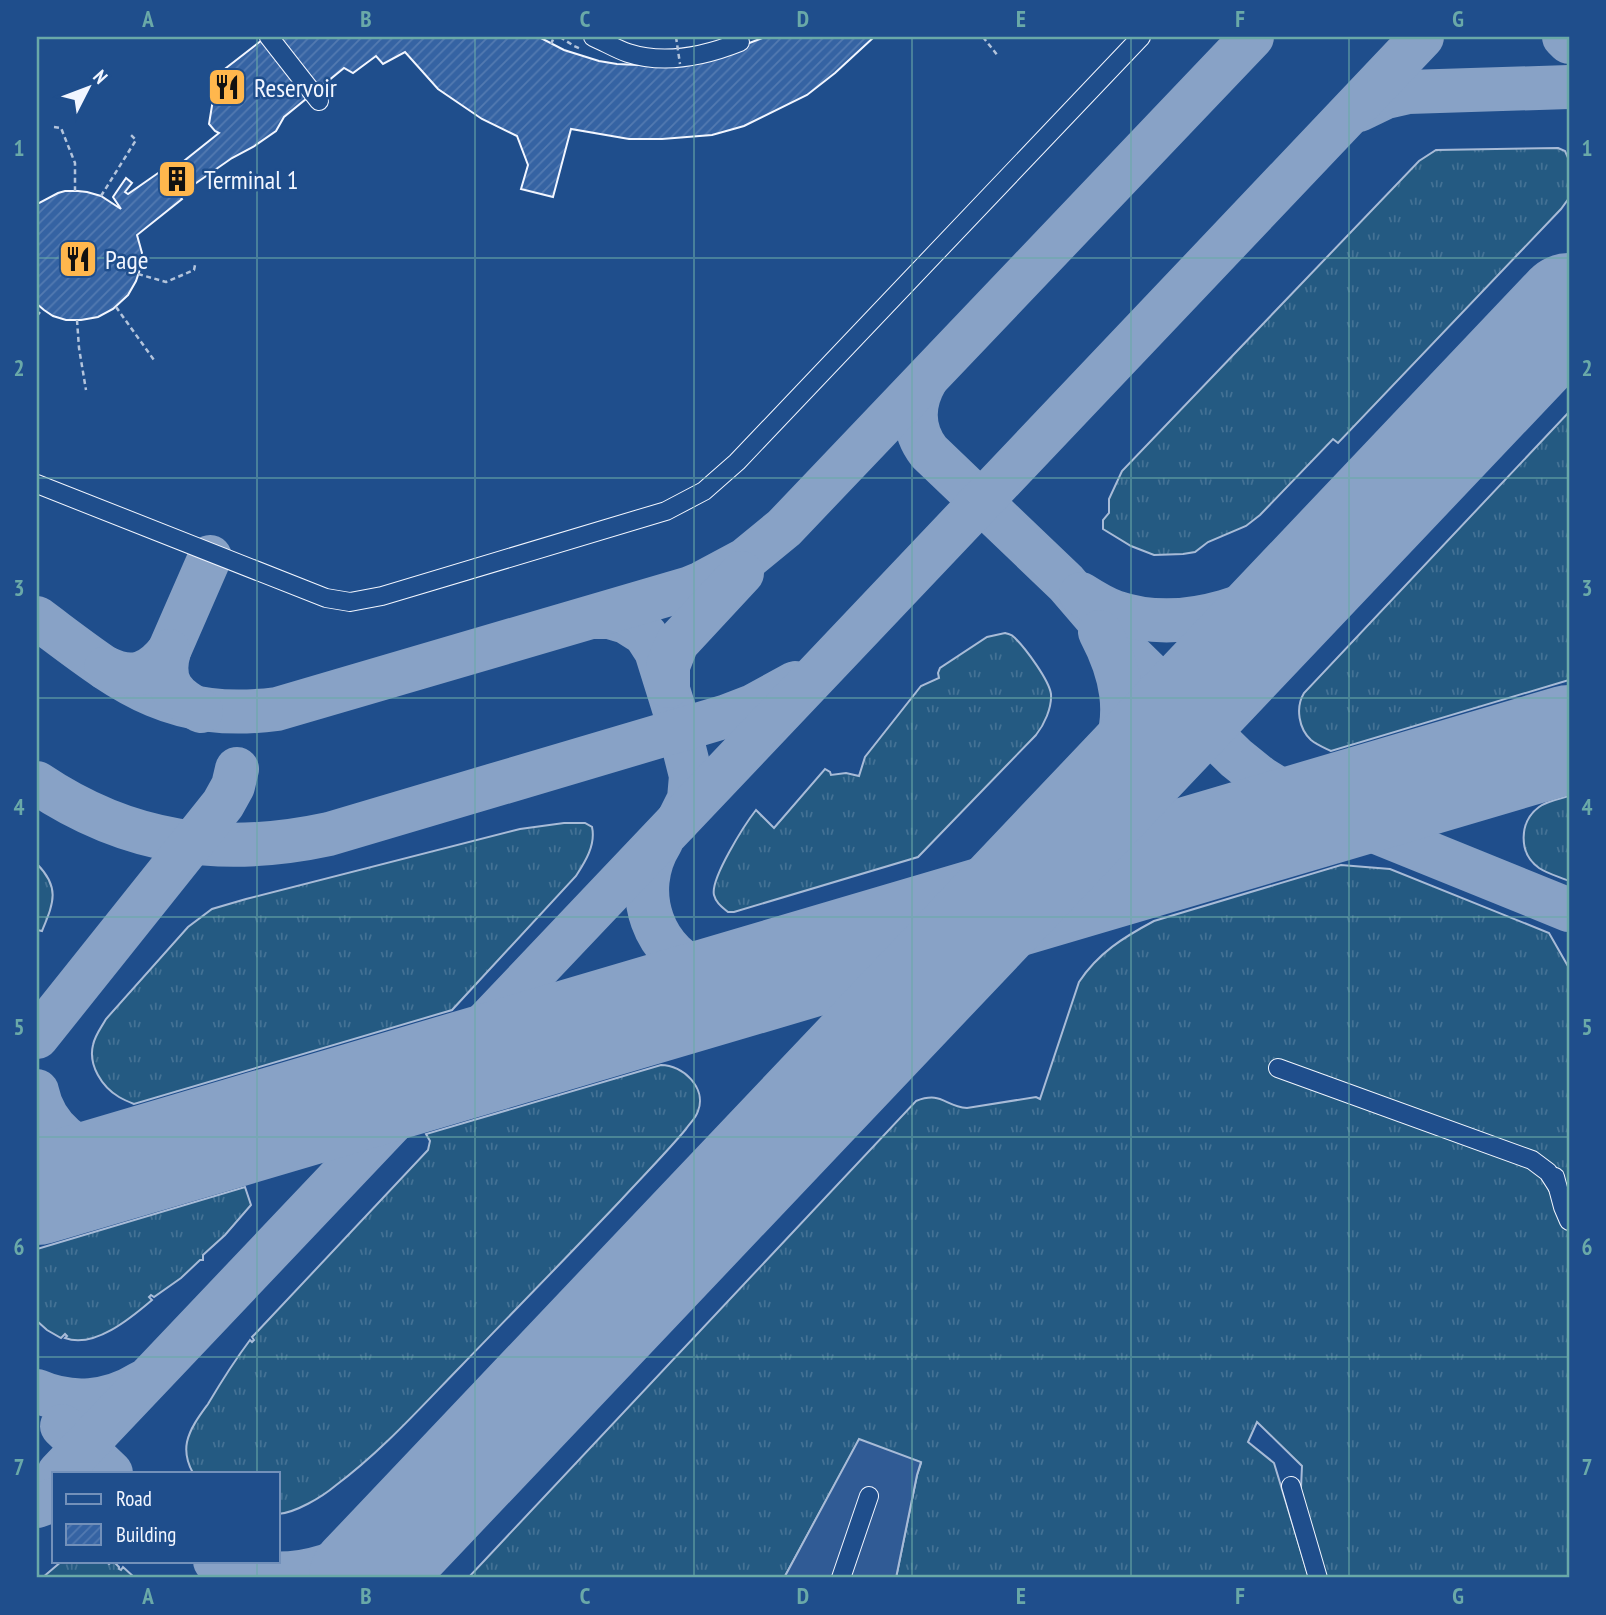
<svg xmlns="http://www.w3.org/2000/svg" width="1606" height="1615" font-family="'PT Sans Narrow',sans-serif">
  <style>
    .grass { fill: url(#grass-tufts); stroke: #a8bbd7; stroke-width: 2 }
    .parking { fill: #305b95; stroke: #a8bbd7; stroke-width: 2 }
    .lines { fill: none; stroke-linecap: round; stroke-linejoin: round }
    .taxiway { stroke: #88a2c6; stroke-width: 44 }
    .runway { stroke: #88a2c6; stroke-width: 108 }
    .building { fill: url(#building-hatch); stroke: #f2f6ff; stroke-width: 2 }
    .minor-casing { stroke: #f2f6ff; stroke-width: 20 }
    .path { stroke: #b3c4dc; stroke-width: 2.5; stroke-dasharray: 5 3.5; stroke-linecap: butt }
    .minor { stroke: #1f4e8c; stroke-width: 18 }
    .path-bridge { stroke: #b3c4dc; stroke-width: 2.5; stroke-dasharray: 5 3.5; stroke-linecap: butt }
    .grid { fill: none; stroke: #6aa9a8; stroke-width: 2; stroke-opacity: 0.55 }
    .labels { text-anchor: middle; dominant-baseline: central; stroke-width: 5; stroke-linejoin: round; paint-order: stroke }
    .poi-label { font-size: 26px; fill: #f2f6ff; stroke: #1f4e8c; text-anchor: start }
    .neatline { fill: none; stroke: #6aa9a8; stroke-width: 2.5 }
    .grid-label { font-size: 23px; text-anchor: middle; font-weight: bold; fill: #6aa9a8 }
  </style>
  <defs>
    <pattern id="grass-tufts" width="24" height="20" patternUnits="userSpaceOnUse" patternTransform="scale(1.75)"><rect width="24" height="20" fill="#245a82"/><path d="M3 7l-1-3M5 7V3M7 7l1-3M15 17l-1-3M17 17v-4M19 17l1-3" fill="none" stroke="#447295"/></pattern>
    <pattern id="building-hatch" width="6" height="6" patternUnits="userSpaceOnUse" patternTransform="scale(1.75)"><rect width="6" height="6" fill="#3563a3"/><path d="M-1 1l2-2M0 6l6-6M5 7l2-2" fill="none" stroke="#537ab1"/></pattern>
  </defs>
  <rect width="100%" height="100%" fill="#1f4e8c"/>
  <g class="grass">
    <path d="M1558 148 1565 151 1569 160V198L1561 209 1338 443 1333 439 1260 515 1246 526 1208 542 1195 552 1183 554 1154 555 1131 546 1103 529V520L1109 513V499L1122 471 1419 161 1436 150Z"/>
    <path d="M1569 412V680L1331 751C1325 748 1317 745 1311 740 1299 729 1295 708 1304 693Z"/>
    <path d="M1005 633C1011 635 1011 634 1015 638 1026 649 1049 680 1051 694 1052 708 1044 725 1036 735L918 857 734 912H728C722 907 716 903 714 895 710 879 745 824 756 810L774 828 825 769 830 772 831 775 846 773 859 776 865 757 921 686 939 678 938 673 940 668 987 637Z"/>
    <path d="M1569 796V881C1560 877 1548 874 1539 868 1518 853 1519 822 1539 807 1547 801 1559 799 1569 796Z"/>
    <path d="M564 823H585L592 827C596 845 585 862 576 876L452 1010 134 1104C129 1102 124 1100 119 1097 102 1087 88 1065 93 1045 95 1035 101 1028 106 1019L188 927 212 909 246 899 520 829Z"/>
    <path d="M37 864C61 888 53 904 42 931L37 930Z"/>
    <path d="M1341 865 1390 869 1549 933 1569 968V1578H1321L1300 1510 1302 1466 1257 1422 1248 1442 1274 1463 1309 1578H896L917 1475 921 1463 859 1440 784 1578H468L916 1101C942 1091 944 1106 967 1108L1036 1097 1040 1099 1079 982C1098 953 1124 937 1154 921Z"/>
    <path d="M661 1065C683 1065 707 1088 698 1111 696 1118 690 1123 686 1129 666 1153 643 1176 621 1200 569 1255 515 1310 462 1365 421 1407 382 1451 335 1486 322 1497 295 1513 278 1514V1473H216L214 1472 212 1473H193C188 1464 185 1452 187 1442 190 1428 200 1415 208 1404 221 1382 235 1360 250 1340L252 1342 254 1340 252 1337 255 1334 428 1150 430 1141 426 1134Z"/>
    <path d="M245 1187 251 1205 225 1235 203 1255V1260H200L181 1278 154 1297 151 1295 149 1297 152 1300C131 1318 94 1349 65 1338L67 1336 65 1334 61 1338 47 1330 37 1321V1249Z"/>
    <path d="M62 1561H105L109 1564 113 1561 119 1567V1569L121 1570 123 1567 135 1578H42Z"/>
  </g>
  <path class="parking" d="M859 1439 921 1462 917 1475 896 1578H784Z"/>
  <g class="lines">
    <g class="taxiway">
      <path d="M1564 37 1569 42"/>
      <path d="M1359 110 1386 97 1408 92 1569 87"/>
      <path d="M926 380C912 404 912 430 929 452L1066 583 1115 640 1236 758 1261 778 1295 799 1569 910"/>
      <path d="M1081 594C1092 601 1103 608 1115 612 1188 637 1264 602 1326 564"/>
      <path d="M594 617H609L626 622 645 634 656 651 675 712 691 776 689 799 678 821"/>
      <path d="M37 618C119 679 167 723 277 709L690 588 702 583 745 560 784 528 1252 37"/>
      <path d="M169 651 210 557"/>
      <path d="M106 668C133 681 151 674 169 651 160 683 174 697 201 711"/>
      <path d="M668 686V666L677 643 742 573"/>
      <path d="M37 783C129 845 222 857 329 834L727 716 753 706 795 683"/>
      <path d="M661 842C630 891 653 958 709 974 729 980 749 977 768 975"/>
      <path d="M1057 846C1111 773 1148 723 1100 632"/>
      <path d="M37 1037 223 804 233 786 237 769"/>
      <path d="M37 1091C44 1126 76 1155 113 1158 129 1159 145 1156 162 1155"/>
      <path d="M37 1391C71 1406 109 1403 141 1383"/>
      <path d="M62 1426 111 1473"/>
      <path d="M59 1473 1422 37"/>
      <path d="M37 1506 54 1500"/>
      <path d="M215 1561C301 1594 356 1557 427 1511"/>
    </g>
    <g class="runway">
      <path d="M37 1191 1569 739"/>
      <path d="M363 1578 1569 307"/>
    </g>
  </g>
  <path class="building" d="M266 37H539L564 50 599 61 617 64 659 66 700 62 765 37H874L835 73 807 95 744 126 712 135 662 139H629L571 129 553 197 521 189 528 165 517 136 482 119 438 89 405 52 383 64 376 56 353 73 344 68 284 117 276 131 253 147 232 158 179 195 182 199 137 235 142 253 141 266 136 281 128 295 113 309 98 317 81 320H66L53 316 44 310 37 304V204L58 193 65 191H78L87 192 101 196 121 209 113 197 126 178 132 183 125 192 128 194 161 171 165 176 219 133 215 131 209 124 217 75Z"/>
  <g class="lines">
    <g class="minor-casing">
      <g id="minor">
        <path d="M269 37 319 101"/>
        <path d="M593 37C605 42 616 49 628 53 665 65 705 56 740 42"/>
        <path d="M37 484 326 598 350 602 382 596 666 511 704 491 737 462 1141 37"/>
        <path d="M1278 1068 1532 1160 1548 1172 1557 1186"/>
        <path d="M1555 1177 1563 1207 1569 1221"/>
        <path d="M1291 1486 1318 1578"/>
        <path d="M841 1578 869 1496"/>
      </g>
    </g>
    <g class="path">
      <path d="M560 37 574 46 581 49"/>
      <path d="M983 37 998 56"/>
      <path d="M551 44 554 37"/>
      <path d="M54 127 61 128 75 163V191"/>
      <path d="M101 196 136 140 131 135"/>
      <path d="M37 203V204"/>
      <path d="M138 274 166 282 194 270 195 265"/>
      <path d="M116 307 154 360"/>
      <path d="M37 316 42 309"/>
      <path d="M77 320 79 348 86 390"/>
    </g>
    <use href="#minor" class="minor"/>
    <path class="path-bridge" d="M676 37 680 64"/>
  </g>
  <path class="grid" d="M257 37V1473M475 37V1578M694 37V1578M912 37V1578M1131 37V1578M1349 37V1578M37 258H1569M37 478H1569M37 698H1569M37 917H1569M37 1137H1569M37 1357H1569M257 1561V1578"/>
  <defs>
    <g id="restaurant-square" transform="scale(2.0125)"><rect x="-9" y="-9" width="18" height="18" rx="4" fill="#ffb74d" stroke="#1f4e8c"/><path d="M-5-6h1v4h1v-4h1v4h1v-4h1v5L-1.5 .5V6h-2V.5L-5-1ZM5-6V6H3V1.5H1.5Q1.5-4 5-6Z" fill="#111"/></g>
    <g id="building-square" transform="scale(2.0125)"><rect x="-9" y="-9" width="18" height="18" rx="4" fill="#ffb74d" stroke="#1f4e8c"/><path d="M-4-6H4V6H1V3H-1V6H-4ZM-2.5-4.3h1.7v1.8h-1.7ZM.8-4.3h1.7v1.8H.8ZM-2.5-1h1.7V.8h-1.7ZM.8-1h1.7V.8H.8Z" fill="#111"/></g>
  </defs>
  <g fill-rule="evenodd">
    <use href="#restaurant-square" x="227" y="87"/>
    <use href="#building-square" x="177" y="179"/>
    <use href="#restaurant-square" x="78" y="259"/>
  </g>
  <g class="labels">
    <g class="poi-label">
      <text x="254" y="87">Reservoir</text>
      <text x="204" y="179">Terminal 1</text>
      <text x="105" y="259">Page</text>
    </g>
  </g>
  <rect width="1606" height="1615" fill="none" stroke="#1f4e8c" stroke-width="77"/>
  <rect x="52" y="1472" width="228" height="91" fill="#1f4e8c" stroke="#7391ba" stroke-width="2"/>
  <rect x="66" y="1494" width="35" height="10" fill="#1f4e8c" stroke="#7391ba" stroke-width="2"/>
  <text x="116" y="1506" font-size="21" fill="#f2f6ff">Road</text>
  <rect x="66" y="1524" width="35" height="21" fill="url(#building-hatch)" stroke="#7391ba" stroke-width="2"/>
  <text x="116" y="1542" font-size="21" fill="#f2f6ff">Building</text>
  <g transform="translate(88 88) rotate(48)" stroke="#1f4e8c" stroke-width="5" paint-order="stroke">
  <path d="M0-5L12 26L0 18L-12 26Z" fill="#f2f6ff"/>
  <text y="-10" font-size="19" font-weight="bold" text-anchor="middle" fill="#f2f6ff">N</text>
  </g>
  <rect x="38" y="38" width="1530" height="1538" class="neatline"/>
  <g class="grid-label">
    <text x="148" y="27">A</text>
    <text x="366" y="27">B</text>
    <text x="585" y="27">C</text>
    <text x="803" y="27">D</text>
    <text x="1021" y="27">E</text>
    <text x="1240" y="27">F</text>
    <text x="1458" y="27">G</text>
    <text x="19" y="156">1</text>
    <text x="1587" y="156">1</text>
    <text x="19" y="376">2</text>
    <text x="1587" y="376">2</text>
    <text x="19" y="596">3</text>
    <text x="1587" y="596">3</text>
    <text x="19" y="815">4</text>
    <text x="1587" y="815">4</text>
    <text x="19" y="1035">5</text>
    <text x="1587" y="1035">5</text>
    <text x="19" y="1255">6</text>
    <text x="1587" y="1255">6</text>
    <text x="19" y="1475">7</text>
    <text x="1587" y="1475">7</text>
    <text x="148" y="1604">A</text>
    <text x="366" y="1604">B</text>
    <text x="585" y="1604">C</text>
    <text x="803" y="1604">D</text>
    <text x="1021" y="1604">E</text>
    <text x="1240" y="1604">F</text>
    <text x="1458" y="1604">G</text>
  </g>
</svg>
